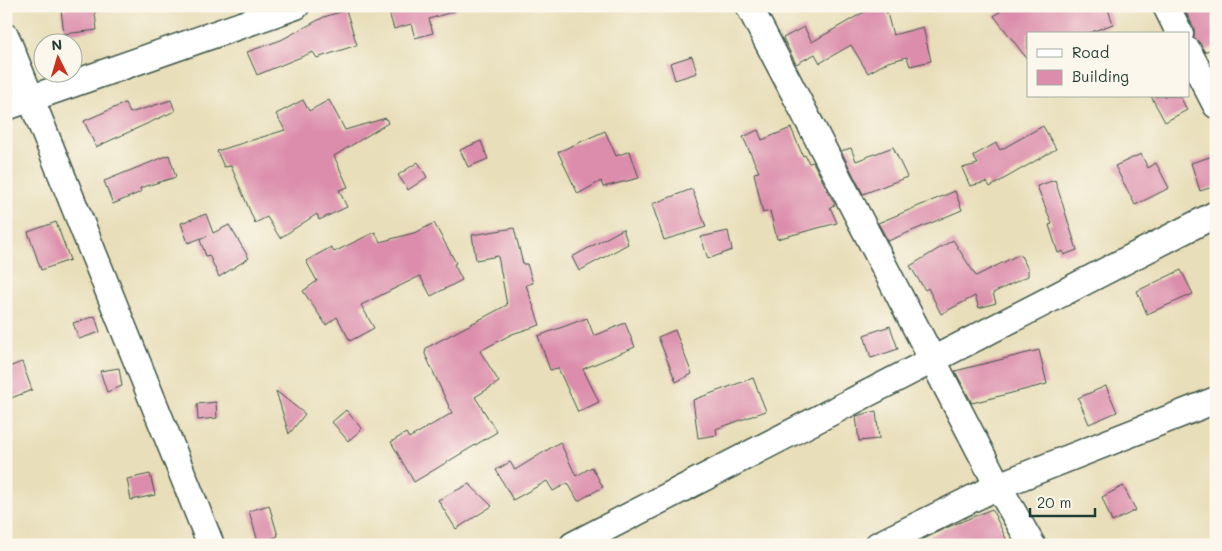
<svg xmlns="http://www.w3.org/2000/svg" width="1222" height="551" font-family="Mali,sans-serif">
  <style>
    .building { fill: #dc8dab }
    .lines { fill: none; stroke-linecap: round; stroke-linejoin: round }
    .street-casing { stroke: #3d5548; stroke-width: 29 }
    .street { stroke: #fff; stroke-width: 26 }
  </style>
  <rect width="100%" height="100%" fill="#fbf7ec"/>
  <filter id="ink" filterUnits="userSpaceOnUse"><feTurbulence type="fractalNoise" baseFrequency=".02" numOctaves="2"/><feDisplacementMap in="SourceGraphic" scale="10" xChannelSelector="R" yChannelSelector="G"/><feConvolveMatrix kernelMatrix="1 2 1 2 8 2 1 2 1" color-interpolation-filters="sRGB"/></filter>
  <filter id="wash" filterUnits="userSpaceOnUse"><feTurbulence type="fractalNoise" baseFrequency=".0096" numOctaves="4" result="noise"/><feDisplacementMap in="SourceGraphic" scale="20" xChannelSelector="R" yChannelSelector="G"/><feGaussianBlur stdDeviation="1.12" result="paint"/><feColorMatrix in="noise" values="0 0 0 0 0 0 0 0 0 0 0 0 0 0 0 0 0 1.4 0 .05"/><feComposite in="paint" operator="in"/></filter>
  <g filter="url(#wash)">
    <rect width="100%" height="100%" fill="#e8deb9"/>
    <g id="blocks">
      <g class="building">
        <path d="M65 6H94L97 30 64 34 61 10 66 9Z"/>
        <path d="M387 6H454L455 11 429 19 433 33 415 38 411 24 394 29Z"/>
        <path d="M885 6 893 35 923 27 931 61 910 66 907 57 888 62 868 73 851 45 820 63 815 54 796 64 783 38 804 27 812 42 864 12Z"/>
        <path d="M1007 6H1107L1113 24 1086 34H1028V60L994 16Z"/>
        <path d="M1198 6H1216V46L1205 52 1194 38V28L1186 12Z"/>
        <path d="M346 10 357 45 317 58 313 52 257 75 247 52 281 40 324 17Z"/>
        <path d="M692 56 697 73 675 80 670 63Z"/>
        <path d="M1151 96H1180L1187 110 1165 122Z"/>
        <path d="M171 100 175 111 96 147 84 121 125 103 130 113Z"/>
        <path d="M303 100 309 111 329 100 345 130 386 118 388 123 334 156 348 187 339 190 347 207 319 220 317 214 280 238 267 217 255 223 231 166 224 167 217 151 285 130 276 114Z"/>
        <path d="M1043 126 1056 149 990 187 987 182 970 186 962 168 978 164 973 156 996 143 1000 150Z"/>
        <path d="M791 128 803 156 805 155 809 163 813 162 835 205 830 207 837 223 777 239 770 211 763 213 754 173 759 172 743 137 758 130 762 140Z"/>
        <path d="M605 131 616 156 630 151 639 178 603 187 601 181 578 194 558 152Z"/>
        <path d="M481 141 488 159 468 167 460 150Z"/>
        <path d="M893 147 907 177 863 194 841 151 851 148 856 161Z"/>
        <path d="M1141 154 1148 168 1156 163 1169 188 1135 205 1115 166Z"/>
        <path d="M169 155 176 177 140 188 141 192 113 204 104 181Z"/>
        <path d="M1213 156 1216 165V186L1200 191 1191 163Z"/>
        <path d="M418 162 427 177 408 190 398 175Z"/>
        <path d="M1055 180 1077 250 1064 255 1063 251 1058 253 1049 225 1052 224 1037 186Z"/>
        <path d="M692 189 706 227 664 240 652 204Z"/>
        <path d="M955 191 962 210 888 241 878 223Z"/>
        <path d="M206 214 213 233 229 225 249 258 219 277 209 255 206 256 200 240 207 236 188 243 181 223Z"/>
        <path d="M56 222 70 260 41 270 28 232Z"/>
        <path d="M434 223 456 263 454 264 462 280 431 296 420 276 361 305 374 328 350 341 337 317 326 325 303 291 317 281 306 261 331 247 334 252 375 232 380 242 417 232Z"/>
        <path d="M514 228 523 264H527L533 283 526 285 540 325 512 334 480 351 499 382 475 397 497 432 414 482 391 442 406 433 409 438 452 413 425 354 426 348 507 305 498 256 476 260 472 235Z"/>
        <path d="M623 229 628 244 579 271 572 257Z"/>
        <path d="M728 231 732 250 708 259 701 237Z"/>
        <path d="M953 240 976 276 1020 254 1028 269V276L993 293 996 303 979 308 975 296 941 314 928 288 925 290 910 266Z"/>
        <path d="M1181 270 1193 294 1147 314 1137 291Z"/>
        <path d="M95 316 100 332 79 339 73 323Z"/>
        <path d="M587 318 594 336 625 323 635 347 583 369 599 402 578 412 558 368 550 370 538 336Z"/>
        <path d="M890 326 898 349 871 358 864 335Z"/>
        <path d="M675 330 692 374 676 382 658 337Z"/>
        <path d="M1039 350 1047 384 972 403 955 371Z"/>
        <path d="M22 362 32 390 6 400V368Z"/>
        <path d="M119 368 122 386 107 392 100 371Z"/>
        <path d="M753 378 766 411 716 429 717 435 698 438 693 400Z"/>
        <path d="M1106 386 1117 412 1089 424 1078 398Z"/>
        <path d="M276 391 305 414 289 434Z"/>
        <path d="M216 402 217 418 198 420 197 404Z"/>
        <path d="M346 410 362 429 348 441 332 422Z"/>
        <path d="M876 411 879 439 859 441 856 416Z"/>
        <path d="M560 442 576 476 592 467 603 487 578 501 568 483 553 491 547 481 513 500 496 470 510 462 515 470Z"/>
        <path d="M150 474 155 495 131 500 127 479Z"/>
        <path d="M469 484 492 506 456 529 438 500Z"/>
        <path d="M1123 486 1136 510 1112 522 1102 497Z"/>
        <path d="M269 505 278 536 259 545 249 511Z"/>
        <path d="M992 509 1009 545H912L946 528Z"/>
      </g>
    </g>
  </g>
  <g filter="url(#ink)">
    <use href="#blocks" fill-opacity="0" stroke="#3d5548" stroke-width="1"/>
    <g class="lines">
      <g class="street-casing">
        <g id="street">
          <path d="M749 6 998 486 1032 545"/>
          <path d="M1166 6 1180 34"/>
          <path d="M6 37 211 545"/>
          <path d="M1188 51 1216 105"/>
          <path d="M6 107 296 6"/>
          <path d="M573 545 1216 214"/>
          <path d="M878 545 998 486 1216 400"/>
        </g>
      </g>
      <use href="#street" class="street"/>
    </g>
  </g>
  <rect width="1222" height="551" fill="none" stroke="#fbf7ec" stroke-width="25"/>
  <rect x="1027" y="32" width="162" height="65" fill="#fbf7ec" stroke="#a3ada2"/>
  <rect x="1037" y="49" width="25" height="8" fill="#ffffff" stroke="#a3ada2"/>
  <text x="1072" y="58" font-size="15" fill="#1f3d34">Road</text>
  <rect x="1037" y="70" width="25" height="15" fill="#dc8dab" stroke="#a3ada2"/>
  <text x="1072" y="82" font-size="15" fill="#1f3d34">Building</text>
  <g transform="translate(58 58) rotate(355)"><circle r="24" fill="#fbf7ec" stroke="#a3ada2"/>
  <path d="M0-4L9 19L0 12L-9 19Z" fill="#c8321e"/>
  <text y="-8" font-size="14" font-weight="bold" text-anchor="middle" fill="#1f3d34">N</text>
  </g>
  <path d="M1030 508v8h65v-8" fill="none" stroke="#1f3d34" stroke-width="2.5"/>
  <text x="1037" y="508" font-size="15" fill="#1f3d34" stroke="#fbf7ec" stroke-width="4" paint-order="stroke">20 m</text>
</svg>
